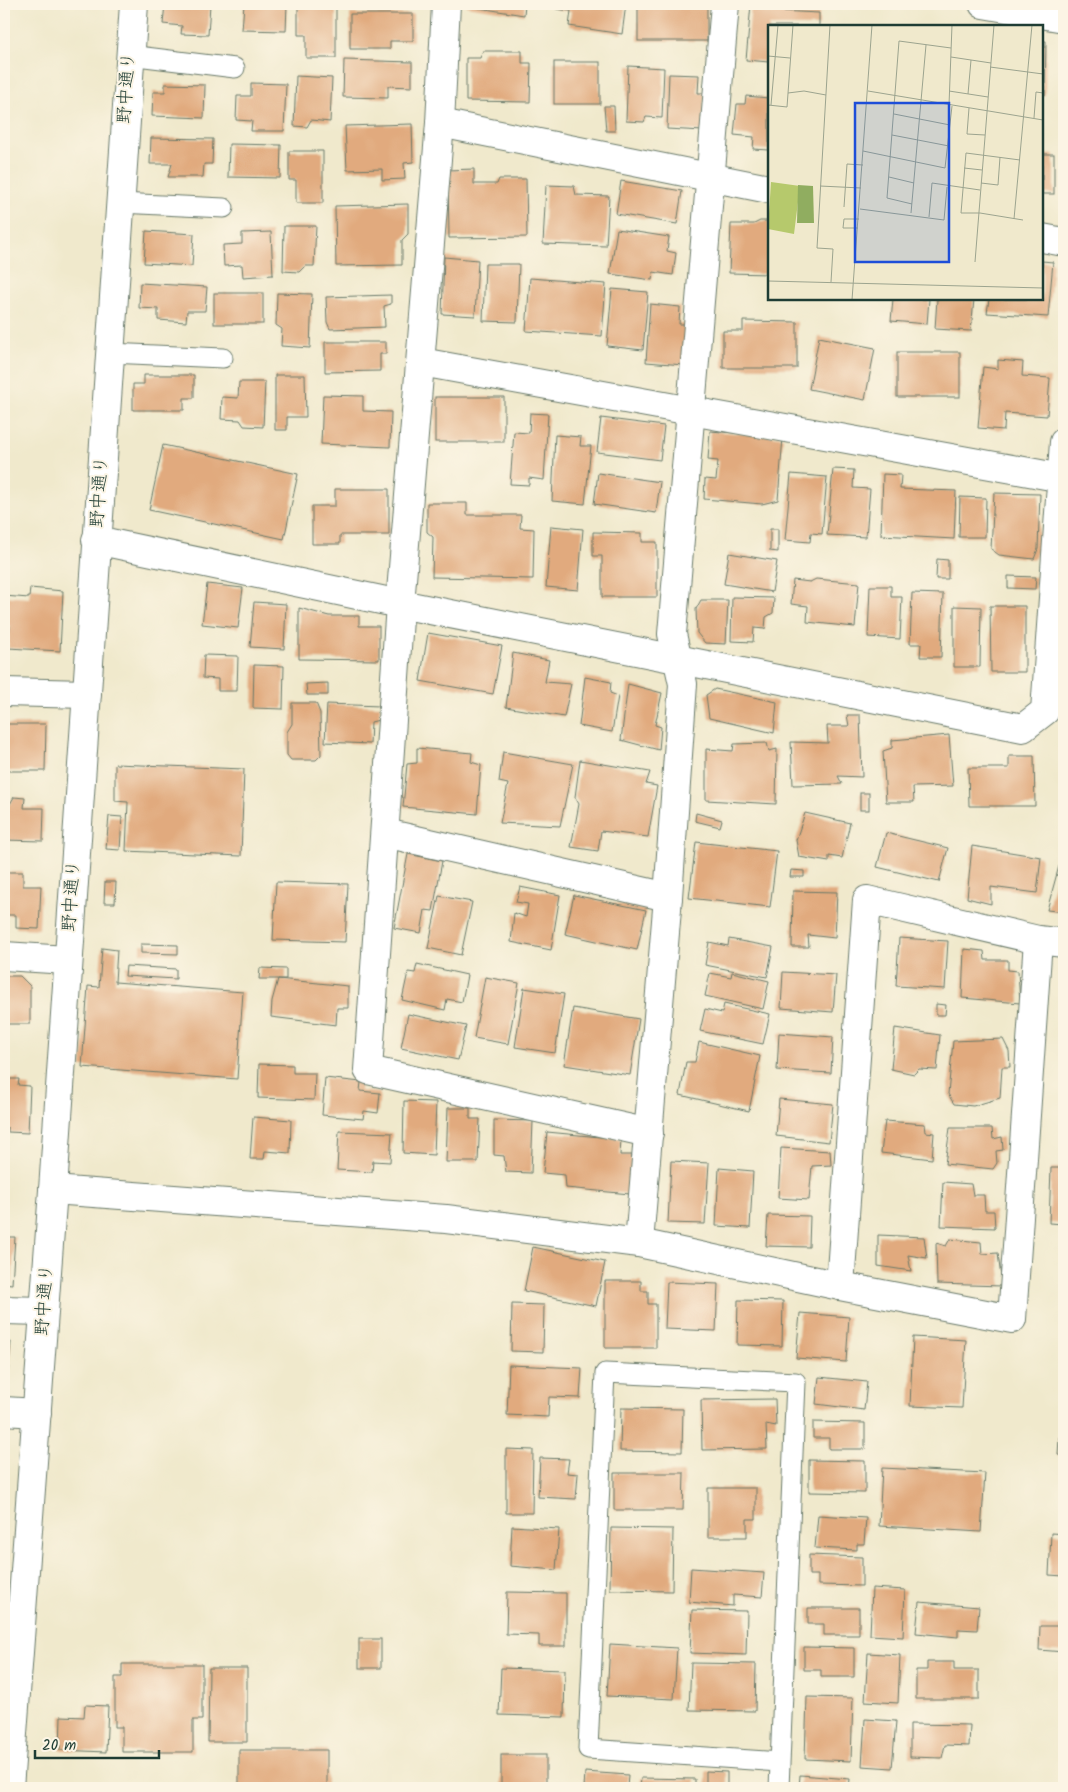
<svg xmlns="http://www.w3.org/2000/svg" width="1068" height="1792" font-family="Kalam,'Klee One',sans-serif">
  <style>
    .building { fill: #e1aa7e }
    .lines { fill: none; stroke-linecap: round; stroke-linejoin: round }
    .service-casing { stroke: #687969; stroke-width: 21 }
    .minor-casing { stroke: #687969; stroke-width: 30 }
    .service { stroke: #fff; stroke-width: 19 }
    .minor { stroke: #fff; stroke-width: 28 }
    .labels { text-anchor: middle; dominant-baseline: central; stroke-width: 4; stroke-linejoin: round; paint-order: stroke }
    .street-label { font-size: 18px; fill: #1f3d34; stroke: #fcf5e5 }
    .inset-road { fill: none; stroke: #9ca48f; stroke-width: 1 }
    .view { fill: #1d4ed8; fill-opacity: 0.15; stroke: #1d4ed8; stroke-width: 2.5 }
    .inset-edge { fill: none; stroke: #1f3d34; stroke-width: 2.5 }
  </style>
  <rect width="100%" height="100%" fill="#fcf5e5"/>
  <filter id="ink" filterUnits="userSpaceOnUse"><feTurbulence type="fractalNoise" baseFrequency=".02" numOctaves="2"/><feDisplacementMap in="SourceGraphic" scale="10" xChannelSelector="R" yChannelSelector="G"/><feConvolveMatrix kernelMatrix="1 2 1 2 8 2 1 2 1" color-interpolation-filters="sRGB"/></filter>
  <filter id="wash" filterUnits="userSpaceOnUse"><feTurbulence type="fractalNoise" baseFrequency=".0096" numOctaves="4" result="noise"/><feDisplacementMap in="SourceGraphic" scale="20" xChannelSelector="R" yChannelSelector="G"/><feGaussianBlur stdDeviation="1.12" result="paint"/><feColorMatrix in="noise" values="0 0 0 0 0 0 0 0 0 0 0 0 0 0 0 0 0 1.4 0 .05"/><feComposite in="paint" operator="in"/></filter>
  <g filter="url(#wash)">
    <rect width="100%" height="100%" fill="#f0e9cc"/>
    <g id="blocks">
      <g class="building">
        <path d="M165 4H210L208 35 181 34 182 26 163 24Z"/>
        <path d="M244 4H287L286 31 242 30Z"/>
        <path d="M467 4H525L524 15 466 6Z"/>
        <path d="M556 4H626L622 34 569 26 571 11 556 9Z"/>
        <rect x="638" y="4" width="69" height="37"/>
        <path d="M751 4H780L779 11 819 13V26H769V62L746 60Z"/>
        <path d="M298 7H336V58H306V35H298Z"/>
        <path d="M350 14H413V41H390V49H350Z"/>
        <path d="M1042 41H1046L1045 95H1042Z"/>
        <path d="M483 51H522V63H531L530 102 466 101V58H480Z"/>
        <path d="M344 60 412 62V87L388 86V98L343 97Z"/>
        <rect x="554" y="62" width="46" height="42"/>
        <path d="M628 66 664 68 662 118 646 117 644 122 626 121Z"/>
        <path d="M669 74 699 75 698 93H705L703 131 667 129Z"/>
        <path d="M296 76 332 78 330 122 311 120 307 127 294 126Z"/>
        <path d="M251 83 286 84 284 131H251L252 121 236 120 237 96H251Z"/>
        <path d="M165 84 205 85 204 118 152 116 153 92H165Z"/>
        <path d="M746 96 769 98V150L753 149 754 137 734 135 737 104H745Z"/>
        <path d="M604 106H614L615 131H606Z"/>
        <path d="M412 124 413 162 404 163 405 179 382 180V169L347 170 345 126Z"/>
        <path d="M151 138 213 139 212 164H204L203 177H168L172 164H150Z"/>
        <path d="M229 144 281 145 280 178 228 177Z"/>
        <path d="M289 151H323V203H296V180H289Z"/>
        <rect x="1042" y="154" width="12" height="40"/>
        <path d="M474 169V184H497L499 179H526L527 237 449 238 448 170Z"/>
        <path d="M621 181 682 191 677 224 616 214Z"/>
        <path d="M546 185 574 186 576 195 609 196 606 246 543 244Z"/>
        <path d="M408 204V234L402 240V265L336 266 335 206Z"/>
        <path d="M760 221H769V274L729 273 731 224H754Z"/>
        <path d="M284 226H316L314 266H305L299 272 283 271Z"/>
        <path d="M617 229 669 237 667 251 676 253 673 275 653 272 652 280 610 274Z"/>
        <path d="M146 231 194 234 192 266 144 263Z"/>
        <path d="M271 232 273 275 243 277 242 265 224 266 223 245 242 244V233Z"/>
        <path d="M444 257 478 260 475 316 442 314Z"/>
        <path d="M1042 261 1053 262 1048 317 987 313 989 299H1042Z"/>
        <path d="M485 264H519L517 322 483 321Z"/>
        <path d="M530 278 606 284 602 336 526 331Z"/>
        <path d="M140 283 207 287 205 311H187L186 322 158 320V309L139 308Z"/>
        <path d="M612 289 648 292 643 350 607 346Z"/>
        <rect x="214" y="293" width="49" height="31"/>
        <path d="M277 293 312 294 310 348 281 346 282 329 276 325Z"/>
        <path d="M391 295V304L384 306 385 327 330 329 327 322 326 297Z"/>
        <path d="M893 299H929L927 324 891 321Z"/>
        <path d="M937 299H974L971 331 935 329Z"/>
        <path d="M650 304 680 307 679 324H687L684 365 646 362Z"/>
        <path d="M743 321 797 322V368H723V331H743Z"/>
        <path d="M819 337 875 348 865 400 809 389Z"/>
        <path d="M325 342H386V354H380V371L325 372Z"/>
        <rect x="897" y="352" width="63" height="45"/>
        <path d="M998 360 1023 362 1022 376 1050 378 1047 416 1005 413 1004 430 978 428 983 367 998 369Z"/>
        <path d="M144 375H194V398H184V410H133V384H144Z"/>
        <path d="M275 375H305L306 417H287V430H275Z"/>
        <path d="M239 382H265L263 427 244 426 240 420 221 419 222 397 238 398Z"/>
        <path d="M323 395 363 396V411L391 412 390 447 321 444Z"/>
        <rect x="435" y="397" width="69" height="45"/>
        <path d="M530 413 548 414 544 480 529 478V485L510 484 514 432 529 433Z"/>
        <path d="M601 418 664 426 660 460 597 452Z"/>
        <path d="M710 431 783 437 778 500 762 504 704 499 705 479 716 480 718 461 708 460Z"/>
        <path d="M555 435 581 437 580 446H591L585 504 552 501Z"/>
        <path d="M163 445 298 474 284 539 149 510Z"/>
        <path d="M833 469 854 470 853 488 870 489 866 537 827 535Z"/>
        <path d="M598 473 660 482 656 513 594 504Z"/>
        <path d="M791 474 827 477 822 534 811 533 810 542 785 540Z"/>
        <path d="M883 474 901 475 900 489 956 491 954 539 881 535Z"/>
        <path d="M335 489H389V535H340V544H312V506H335Z"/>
        <path d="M994 493 1040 494 1038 549 1034 559 999 555 991 549Z"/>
        <path d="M960 497 986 498 985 537H959Z"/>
        <path d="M427 503H467V515H521L520 528 534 529 533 579 432 577 433 537 427 532Z"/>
        <path d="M551 526 583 529 578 590 546 587Z"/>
        <path d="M770 529H778V552L770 551Z"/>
        <path d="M593 532 642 533V542H657V597H602V556H593Z"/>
        <path d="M729 553 777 561 772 592 724 584Z"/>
        <path d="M937 559 948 560V579H936Z"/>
        <path d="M1008 576 1036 577 1035 589 1008 588Z"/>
        <path d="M816 579 859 583 855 627 807 622 808 606 791 604 793 580 810 582Z"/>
        <path d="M207 584 243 588 238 628 202 624Z"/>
        <path d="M870 586H891V597H902L900 639 868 637Z"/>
        <path d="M30 588 63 591 60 651 8 648 10 626H4V596L29 598Z"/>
        <path d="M912 593 943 594 941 657H920L921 644H910Z"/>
        <path d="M732 597 774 598 773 613 766 617 765 629 754 628 753 642 731 641Z"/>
        <path d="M701 600H728L726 644 705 643 697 633 696 609Z"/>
        <path d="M254 602 286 604 284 649 250 647Z"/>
        <path d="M954 606 981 607 980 667H954Z"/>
        <path d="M990 606H1025V672H991Z"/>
        <path d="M299 608 329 616H359V626H379V660L299 659Z"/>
        <path d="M428 633 502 646 493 694 420 681Z"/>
        <path d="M513 653 549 660 545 682 571 684 564 717 506 707Z"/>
        <path d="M204 655 238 656 237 691H218V679L203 678Z"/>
        <path d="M254 665 284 666 283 709 253 708Z"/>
        <path d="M585 677 611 682 610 693 618 696 612 732 579 726Z"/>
        <path d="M328 683V695H307L306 684Z"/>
        <path d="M628 684 662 693 655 725 661 727 659 750 621 740Z"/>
        <path d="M715 689 777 702 774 733 709 718 706 695Z"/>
        <path d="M292 703H316L320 713 321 755 316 760H291L287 755V732L292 724Z"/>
        <path d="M327 704 380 706 379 720 371 722 370 744 325 742Z"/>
        <path d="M847 715H860L862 777 838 776 842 784 793 785 791 742 828 743 827 726H849Z"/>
        <path d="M4 724H46L45 771H4Z"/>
        <path d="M949 735 953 786 913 787 914 802H886L883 751 892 748V740Z"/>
        <path d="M767 743 769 751 777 749 776 804 706 800V749L733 751 734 744Z"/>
        <path d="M417 748 472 753 471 762 481 765 477 814 403 807 407 764 417 763Z"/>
        <path d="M503 752 573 764 560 826 500 823 508 784 499 782Z"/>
        <path d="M1009 756H1034L1035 806H969L968 768H1009Z"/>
        <path d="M580 760 650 772 646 784 657 786 648 837 601 831 598 851 571 847 579 804 575 797Z"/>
        <path d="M115 764 244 769 241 856 126 851 128 802 115 801Z"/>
        <rect x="860" y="793" width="9" height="17"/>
        <path d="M14 797 25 798 24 808H44L43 841 4 840V803L10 804Z"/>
        <path d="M696 813 722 820 720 827 695 821Z"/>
        <path d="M805 813 850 823 842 858 829 856V862L799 857 796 840Z"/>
        <path d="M109 816 122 817 120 850 106 849Z"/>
        <path d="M886 833 948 848 939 882 877 867Z"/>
        <path d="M696 842 777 851 770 907 689 898Z"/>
        <path d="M972 846 1041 857 1037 893 991 887V904L967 898Z"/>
        <path d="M408 854 442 861 433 911 425 910 421 933 394 928Z"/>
        <path d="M1059 866 1064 867V912L1047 910Z"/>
        <path d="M791 870 804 871V877H790Z"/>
        <path d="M4 872H23V886H41L39 929 16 928V915H4Z"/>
        <path d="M105 882H116L115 903H104Z"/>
        <path d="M276 882 348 884 345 942 273 940Z"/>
        <path d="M520 887 560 895 551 950 511 942 514 913 526 917 528 904 516 902Z"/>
        <path d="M793 891 837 892 835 938 808 935 809 947H792Z"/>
        <path d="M574 895 646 910 637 950 565 934Z"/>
        <path d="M439 896 472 902 461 955 428 948Z"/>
        <path d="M899 938 948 941 945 989 896 986Z"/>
        <path d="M729 939 773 947 767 977 705 965 709 942 728 946Z"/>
        <path d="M141 944 178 945V954L141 953Z"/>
        <path d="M102 948 117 950 115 982 243 992 237 1079 82 1067 88 986 99 987Z"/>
        <path d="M964 949 984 951 985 960H1008V970L1018 971 1020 1003 962 998Z"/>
        <path d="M417 964 467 975 462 1002 447 999 445 1010 402 1000 408 972 415 973Z"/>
        <path d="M126 966 176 969V979L125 976Z"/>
        <path d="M260 968 286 969V979H278L348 986V1008H337L336 1025 271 1017 272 1001 278 979H259Z"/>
        <path d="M732 972 769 981 763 1009 705 996 710 973 731 977Z"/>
        <path d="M783 972 836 975 833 1012 781 1008Z"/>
        <path d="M4 976H20L30 986V1024H4Z"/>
        <path d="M485 977 519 983 508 1044 474 1038Z"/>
        <path d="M524 988 564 994 555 1053 515 1047Z"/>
        <path d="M724 1004 770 1014 763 1044 700 1031 705 1009 722 1013Z"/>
        <path d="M936 1004 946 1005 945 1015H936Z"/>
        <path d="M573 1008 639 1019 630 1075 564 1065Z"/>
        <path d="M408 1014 466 1026 458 1060 401 1048Z"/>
        <path d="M895 1028 940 1035 937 1070 919 1069 914 1074 891 1069Z"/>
        <path d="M779 1033 833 1037 831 1073 777 1070Z"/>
        <path d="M1003 1039 1009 1051 1010 1067H1002L1000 1098 973 1106 954 1104 948 1094 953 1041Z"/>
        <path d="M699 1042 760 1056 749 1111 680 1095 686 1062H695Z"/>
        <path d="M259 1064 293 1065V1073H315L314 1100 258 1098Z"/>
        <path d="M325 1078 361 1082 360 1091 380 1093 378 1113 364 1111 363 1119 322 1115Z"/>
        <path d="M4 1079H19L18 1085 30 1086 28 1133 8 1132V1128L4 1127Z"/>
        <path d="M779 1099 833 1104 829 1142 776 1136Z"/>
        <path d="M404 1101 436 1102 434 1155 403 1153Z"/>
        <path d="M448 1108H470V1119H480L478 1162H446Z"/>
        <path d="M253 1117 291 1120 290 1153 265 1151 264 1159H250Z"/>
        <path d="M494 1120 533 1121 531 1173 506 1172 504 1156 494 1155Z"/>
        <path d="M885 1121 925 1124 926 1132 934 1133 932 1159 881 1153Z"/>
        <path d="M950 1128H992L993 1139 1002 1137 1003 1150 996 1151 997 1163 993 1169 945 1164Z"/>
        <path d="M339 1131 392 1133 390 1162 373 1161 372 1172 337 1170Z"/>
        <path d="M547 1132 621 1139 620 1155H632L630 1194 566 1188 565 1175 543 1173Z"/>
        <path d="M781 1148 830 1151 831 1165 812 1166 809 1200 778 1198Z"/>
        <path d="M671 1161 709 1163 705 1224 668 1223Z"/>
        <path d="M719 1168 753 1171 750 1228 716 1226Z"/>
        <path d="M1051 1168H1064V1224L1049 1223Z"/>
        <path d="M943 1182 971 1184 973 1195H984L985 1211H994L995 1228 941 1226Z"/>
        <path d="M768 1215 810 1216 809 1247 766 1246Z"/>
        <path d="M878 1235 924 1237 927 1258 908 1255 911 1271 878 1266Z"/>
        <path d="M4 1237H15L12 1284 4 1283Z"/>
        <path d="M950 1239 981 1242 982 1254 998 1253 1002 1286 937 1284 936 1243 946 1246Z"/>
        <path d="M533 1247 605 1262 596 1306 524 1291Z"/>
        <path d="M605 1281H641V1291H648V1304H656V1348H605Z"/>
        <path d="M667 1282 718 1284 716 1331 665 1329Z"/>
        <path d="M738 1300 783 1301 782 1346 737 1345Z"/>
        <path d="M512 1304 544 1305 543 1352 511 1351Z"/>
        <path d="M800 1313 849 1317 846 1362 796 1358Z"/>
        <path d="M913 1337 966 1340 962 1408 910 1406Z"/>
        <path d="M4 1341 11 1342 7 1387H4Z"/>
        <path d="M509 1365 582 1368 580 1398 549 1397 548 1417 507 1415Z"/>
        <path d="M819 1377 867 1382 864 1410 816 1404Z"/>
        <path d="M775 1399 776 1426 766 1424 767 1449 702 1450 701 1400Z"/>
        <path d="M621 1408 683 1409 682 1452 620 1451Z"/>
        <path d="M813 1422 865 1423V1449H829V1438H813Z"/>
        <path d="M1059 1437 1064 1438V1456L1058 1455Z"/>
        <path d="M506 1449 533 1450 532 1513H506Z"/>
        <path d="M540 1458 569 1459 567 1473 578 1474 576 1499 538 1497Z"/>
        <path d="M809 1460 865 1461V1493L809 1492Z"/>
        <path d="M882 1468 985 1473 981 1532 879 1526Z"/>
        <path d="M614 1473H684L683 1510H614Z"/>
        <path d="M708 1488H756V1519H747V1537H708Z"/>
        <path d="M818 1515 866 1518 864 1544H857V1550L815 1548Z"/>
        <path d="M512 1526 559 1529 556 1570 510 1566Z"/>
        <path d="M611 1528 673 1529 672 1591 610 1590Z"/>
        <path d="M1051 1533 1064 1534V1576L1049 1575Z"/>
        <path d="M809 1555 862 1557V1586L818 1585V1575H809Z"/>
        <path d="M691 1568 764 1573 762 1597 733 1595V1606L689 1602Z"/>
        <path d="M872 1588 905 1590 903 1637 870 1635Z"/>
        <path d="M507 1592 566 1593V1646H539V1635L506 1634Z"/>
        <path d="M919 1602 979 1607 977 1630 958 1629V1637L916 1633Z"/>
        <path d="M808 1608H859V1635H824V1624H808Z"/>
        <path d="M692 1610 747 1611 746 1655 690 1653Z"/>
        <path d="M1062 1616H1064V1652L1039 1650 1040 1626H1061Z"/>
        <rect x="359" y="1639" width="22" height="29"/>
        <path d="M610 1644 677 1648 674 1699 607 1696Z"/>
        <path d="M804 1647 854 1648V1677H821V1670H804Z"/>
        <path d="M868 1653 900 1655 898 1703 865 1701Z"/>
        <path d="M927 1662H954V1670H979V1699H916V1670H927Z"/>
        <path d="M691 1663 756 1664 755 1711 689 1710Z"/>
        <path d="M122 1664H202V1720H193V1752H122V1727H115V1677H122Z"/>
        <path d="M209 1668H247V1742H208Z"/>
        <path d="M501 1668 565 1670 564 1717 499 1715Z"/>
        <path d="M807 1697 853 1698 851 1761 805 1759Z"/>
        <path d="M85 1705 108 1706 106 1752 60 1750 61 1716 84 1717Z"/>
        <path d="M865 1719 896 1721 892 1768 862 1766Z"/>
        <path d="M910 1724 970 1725 969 1746 945 1745 942 1758 910 1757Z"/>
        <rect x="239" y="1750" width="88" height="38"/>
        <rect x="501" y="1755" width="45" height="33"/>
        <path d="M706 1771 727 1772V1788H706Z"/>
        <path d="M585 1772 628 1775 627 1788H584Z"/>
        <path d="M800 1775 850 1779 849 1788H799Z"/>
        <path d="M641 1778 695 1779V1788H640Z"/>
      </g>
    </g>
  </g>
  <g filter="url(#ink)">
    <use href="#blocks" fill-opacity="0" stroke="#687969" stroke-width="1"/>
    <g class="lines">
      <g class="service-casing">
        <g id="service">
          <path d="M129 55 235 68"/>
          <path d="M119 203 224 208"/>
          <path d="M109 353 223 358"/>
          <path d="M779 1788 796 1382 605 1373 588 1749 780 1762"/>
        </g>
      </g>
      <g class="minor-casing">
        <g id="minor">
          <path d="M446 4 440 123 400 604 368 1070 649 1133"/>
          <path d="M983 4 1064 18"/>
          <path d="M440 123 769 189"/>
          <path d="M1042 238 1064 242"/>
          <path d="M421 362 1062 478"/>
          <path d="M96 540 400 604 1023 728 1045 711 1064 442"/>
          <path d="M4 692 87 694"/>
          <path d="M385 833 668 897"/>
          <path d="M4 956 67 960"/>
          <path d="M53 1190 446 1219 639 1243 840 1286 1012 1319 1038 940"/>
          <path d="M639 1243 668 897 683 684 672 634 725 4"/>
          <path d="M840 1286 867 900 1038 940 1064 943"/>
          <path d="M4 1310 43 1311"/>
          <path d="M4 1411 37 1413"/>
          <path d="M9 1788 53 1190 134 4"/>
        </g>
      </g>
      <use href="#service" class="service"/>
      <use href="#minor" class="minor"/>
    </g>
  </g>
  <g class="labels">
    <g class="street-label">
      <text transform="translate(127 88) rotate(-86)">野中通り</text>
      <text transform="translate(100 492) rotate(-86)">野中通り</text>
      <text transform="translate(72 896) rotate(-86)">野中通り</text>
      <text transform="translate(45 1300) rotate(-86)">野中通り</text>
    </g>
  </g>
  <g transform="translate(768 25)">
    <rect width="275" height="275" fill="#f0e9cc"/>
    <path d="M3 157 32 161 26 209 0 204Z" fill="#b6c96c"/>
    <path d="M30 160 45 161 46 198H29Z" fill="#90ad60"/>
    <path class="inset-road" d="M62 0 49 223 65 224 63 257M0 31 22 33M183 32 223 38M222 42 275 49M100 66 275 95M181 66 220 72M20 68 36 66 58 70M200 69 203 35M0 80 19 82 25 0M3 80 10 0M181 80 184 0M201 83 199 109 217 110M126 89 182 100M266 93 268 67 275 68M124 110 181 121M95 126 177 143 184 81M252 135 198 128 193 188H212L255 195M196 143 214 145M121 152 146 158M213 158 230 160 232 132M52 161 93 163M144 179 119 173 131 16 183 23M76 182 79 139 95 140M92 184 176 195 179 162M143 188 158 20M161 192 164 158 212 165M246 194 264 0M275 198V223M90 203H75L76 194H91M207 237 226 0M0 256 275 263M84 275 104 0"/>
    <path class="view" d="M87 78H181V237H87Z"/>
    <rect width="275" height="275" class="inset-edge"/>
  </g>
  <rect width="1068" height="1792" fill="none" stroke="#fcf5e5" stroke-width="20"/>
  <path d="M35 1750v8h124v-8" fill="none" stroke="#1f3d34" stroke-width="2.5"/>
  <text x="42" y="1750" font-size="15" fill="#1f3d34" stroke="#fcf5e5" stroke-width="4" paint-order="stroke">20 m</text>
</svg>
